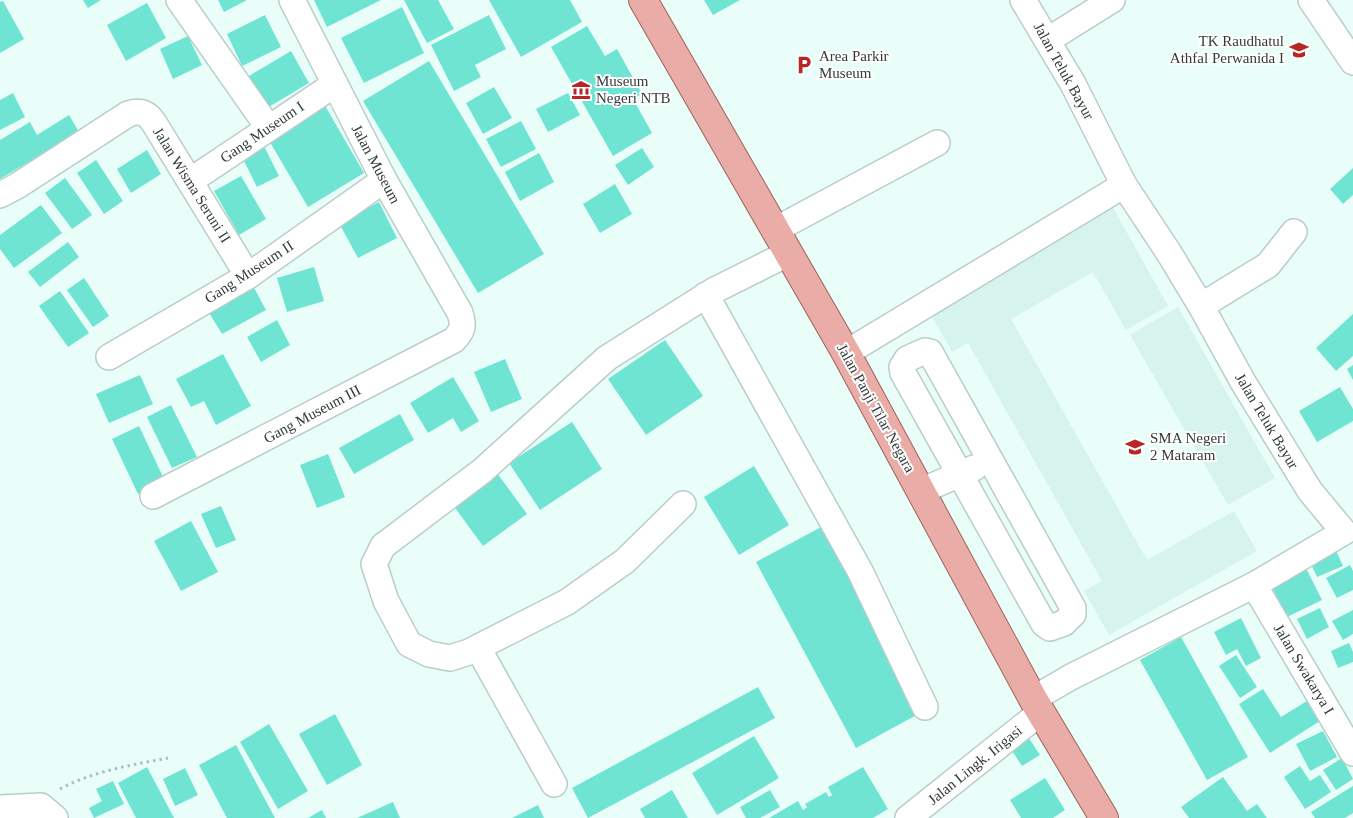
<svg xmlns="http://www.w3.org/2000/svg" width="1353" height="818" font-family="'Times New Roman',serif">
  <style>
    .built { fill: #d6f3ed }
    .building { fill: #6fe4d3 }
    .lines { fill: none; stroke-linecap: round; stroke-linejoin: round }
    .minor-casing { stroke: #b9cdc9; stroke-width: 28 }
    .major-casing { stroke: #a0615a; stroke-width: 30 }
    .path { stroke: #aebfbb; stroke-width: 3; stroke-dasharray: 2.5 4; stroke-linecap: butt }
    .minor { stroke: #fff; stroke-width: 25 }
    .major { stroke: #e9aca6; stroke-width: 28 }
    .labels { text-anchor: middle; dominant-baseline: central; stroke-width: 4; stroke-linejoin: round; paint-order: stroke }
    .poi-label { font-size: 15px; fill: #333b3a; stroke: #fff; text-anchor: start }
    .street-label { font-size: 15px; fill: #333b3a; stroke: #fff }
  </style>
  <rect width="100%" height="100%" fill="#e9fef9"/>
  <g class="built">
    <path d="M1111 204 1168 306 1126 330 1093 272 1011 319 1147 560 1234 511 1257 551 1109 635 1084 591 1102 581 968 343 952 352 927 308Z"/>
    <path d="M1178 307 1275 478 1228 505 1130 335Z"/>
  </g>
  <g class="building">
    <path d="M83 0H101L88 8Z"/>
    <path d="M218 0H247L224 12Z"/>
    <path d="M314 0H381L327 27Z"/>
    <path d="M404 0H438L454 29 427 43Z"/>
    <path d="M489 0H570L582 22 521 57Z"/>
    <path d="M704 0H740L713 15Z"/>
    <path d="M3 1 24 39 0 53V2Z"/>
    <path d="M147 3 166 38 126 61 107 25Z"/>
    <path d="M402 7 424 53 364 83 341 38Z"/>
    <path d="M265 15 281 47 242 66 227 34Z"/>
    <path d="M489 15 506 49 475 65 481 77 454 91 431 45Z"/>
    <path d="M587 26 605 56 617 49 642 94 633 99 652 133 613 156 551 47Z"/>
    <path d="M188 36 202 65 173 79 160 49Z"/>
    <path d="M291 51 309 83 267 108 249 76Z"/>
    <path d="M429 61 544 254 478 293 363 101Z"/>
    <path d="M494 87 512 118 483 134 466 103Z"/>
    <path d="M13 93 25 117 0 130V100Z"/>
    <path d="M568 93 580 115 548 132 536 109Z"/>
    <path d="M324 104 364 173 308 207 267 137Z"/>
    <path d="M69 115 79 132 0 179V140L30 122 37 135Z"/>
    <path d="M521 121 536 149 501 167 486 139Z"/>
    <path d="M263 144 279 176 257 187 241 155Z"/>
    <path d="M642 148 654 167 628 185 615 165Z"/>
    <path d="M147 150 161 174 131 193 117 169Z"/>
    <path d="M539 153 554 182 520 201 505 172Z"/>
    <path d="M96 160 123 201 104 214 77 173Z"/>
    <path d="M1353 168V195L1343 204 1330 189Z"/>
    <path d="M241 176 266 219 239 235 214 191Z"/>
    <path d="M65 178 92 215 72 229 45 193Z"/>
    <path d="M615 184 632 214 600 233 583 204Z"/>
    <path d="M379 202 397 238 358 258 339 223Z"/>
    <path d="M41 205 62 233 14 268 0 249V235Z"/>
    <path d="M68 242 79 257 40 287 28 272Z"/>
    <path d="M314 267 324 301 287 312 277 278Z"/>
    <path d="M84 278 109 316 93 327 67 290Z"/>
    <path d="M253 286 266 310 222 334 208 311Z"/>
    <path d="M60 291 89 333 68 347 39 306Z"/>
    <path d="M1353 314V356L1336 371 1316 348Z"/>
    <path d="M277 320 290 345 261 362 247 337Z"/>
    <path d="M665 340 703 396 646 435 608 379Z"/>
    <path d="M223 354 251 406 216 425 204 401 191 407 176 379Z"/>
    <path d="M505 359 522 399 491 412 474 372Z"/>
    <path d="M1353 365V380L1347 369Z"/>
    <path d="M140 375 153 404 109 423 96 394Z"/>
    <path d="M453 377 479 421 461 432 453 418 428 433 410 403Z"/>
    <path d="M1340 387 1353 409V421L1317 442 1299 411Z"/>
    <path d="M171 405 197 457 172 468 147 417Z"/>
    <path d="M400 414 414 440 354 474 339 448Z"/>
    <path d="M572 422 602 469 540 510 509 463Z"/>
    <path d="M139 426 165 481 138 494 112 439Z"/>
    <path d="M328 454 345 497 317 508 300 465Z"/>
    <path d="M754 466 789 525 739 555 704 497Z"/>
    <path d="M494 469 527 514 483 546 450 501Z"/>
    <path d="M221 506 236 540 216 548 201 514Z"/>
    <path d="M191 521 218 572 181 591 154 541Z"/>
    <path d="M823 526 924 711 856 748 756 562Z"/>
    <path d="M1334 546 1343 566 1317 577 1308 557Z"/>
    <path d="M1350 565 1353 571V590L1337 598 1326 578Z"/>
    <path d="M1305 566 1322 600 1287 617 1270 583Z"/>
    <path d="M1320 608 1329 627 1307 639 1297 619Z"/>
    <path d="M1353 610V634L1343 640 1332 621Z"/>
    <path d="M1241 618 1261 658 1246 666 1237 649 1226 655 1214 632Z"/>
    <path d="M1181 637 1248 757 1207 780 1140 660Z"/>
    <path d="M1349 643 1353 652V662L1338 668 1331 651Z"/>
    <path d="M1236 655 1257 687 1240 698 1219 666Z"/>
    <path d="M758 687 775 718 588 818 572 788Z"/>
    <path d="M1263 689 1281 717 1310 699 1323 719 1270 753 1239 704Z"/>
    <path d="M335 714 362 765 327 785 299 734Z"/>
    <path d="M269 724 308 791 278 809 240 742Z"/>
    <path d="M1323 731 1337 757 1310 771 1296 744Z"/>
    <path d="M1025 732 1040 755 1022 766 1007 743Z"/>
    <path d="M754 736 779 778 717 815 692 773Z"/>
    <path d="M236 745 275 818H227L199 765Z"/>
    <path d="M1342 758 1353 779 1336 790 1323 770Z"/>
    <path d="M1300 766 1310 781 1320 775 1331 792 1305 809 1284 777Z"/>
    <path d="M147 767 174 818H136L118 783Z"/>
    <path d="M863 767 888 809 873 818H769L798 801 803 810 807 807 805 804 826 792 829 797 832 795 828 787Z"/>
    <path d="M185 768 198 795 175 806 163 779Z"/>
    <path d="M1223 777 1247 811 1257 804 1267 818H1189L1181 807Z"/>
    <path d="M1045 778 1065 810 1053 818H1021L1010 800Z"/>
    <path d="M113 781 124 804 94 818 89 808 102 801 96 789Z"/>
    <path d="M1353 786V813L1345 818H1315L1311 812Z"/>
    <path d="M672 790 688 818H645L640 809Z"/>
    <path d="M770 790 780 807 760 818H746L740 807Z"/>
    <path d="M393 802 400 818H357Z"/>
    <path d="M538 805 544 818H512Z"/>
    <path d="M322 810 326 818H308Z"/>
  </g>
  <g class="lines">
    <g class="minor-casing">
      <g id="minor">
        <path d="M179 0 268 127"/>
        <path d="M1023 0 1073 84 1124 185 1169 253 1201 306 1243 382 1310 491 1344 532 1254 585 1071 677 1033 699"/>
        <path d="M1311 0 1353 62"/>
        <path d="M1048 40 1112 0"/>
        <path d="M190 181 335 84"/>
        <path d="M0 195 17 186 128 114C140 110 147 112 154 123L248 276"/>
        <path d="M775 230 937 143"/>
        <path d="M706 295 860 571 925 707"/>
        <path d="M1201 306 1268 265 1294 232"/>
        <path d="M925 351 930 352 935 361 1073 608V614L1064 623 1050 628 1044 624 903 373 902 367 907 359Z"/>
        <path d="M846 353 1124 185"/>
        <path d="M109 357 248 276 384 180"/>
        <path d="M921 491 974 468"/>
        <path d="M153 496 454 340C463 330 464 326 460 313L384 180 292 0"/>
        <path d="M683 504 625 561 567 602 469 652 450 658 429 654 409 644 386 601 374 564 383 546 482 471 607 358 713 291 789 253"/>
        <path d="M1254 585 1353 753"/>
        <path d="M478 648 554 784"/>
        <path d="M0 808 41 806 55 818"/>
        <path d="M908 818 1041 712"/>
      </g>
    </g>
    <g class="major-casing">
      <path id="major" d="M643 0 846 353 1033 699 1104 818"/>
    </g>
    <path class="path" d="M60 789C93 771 132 765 168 758"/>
    <use href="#minor" class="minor"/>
    <use href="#major" class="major"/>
  </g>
  <defs>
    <g id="school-bare" transform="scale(1.5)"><path d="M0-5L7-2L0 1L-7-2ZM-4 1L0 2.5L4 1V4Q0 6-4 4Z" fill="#b62726" stroke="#fff" stroke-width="2.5" paint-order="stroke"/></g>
    <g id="parking-bare" transform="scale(1.5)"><path d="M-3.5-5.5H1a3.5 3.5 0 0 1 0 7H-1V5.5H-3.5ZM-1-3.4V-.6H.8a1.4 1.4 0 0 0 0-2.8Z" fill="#b62726" stroke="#fff" stroke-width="2.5" paint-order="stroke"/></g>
    <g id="museum-bare" transform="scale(1.5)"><path d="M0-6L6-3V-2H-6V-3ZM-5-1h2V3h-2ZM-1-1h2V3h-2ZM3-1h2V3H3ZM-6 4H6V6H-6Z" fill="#b62726" stroke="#fff" stroke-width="2.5" paint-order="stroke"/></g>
  </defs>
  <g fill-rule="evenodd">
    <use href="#school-bare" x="1299" y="50"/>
    <use href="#parking-bare" x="804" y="65"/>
    <use href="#museum-bare" x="581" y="90"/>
    <use href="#school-bare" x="1135" y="447"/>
  </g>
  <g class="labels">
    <g class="poi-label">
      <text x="1284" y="41" text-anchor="end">TK Raudhatul<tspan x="1284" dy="17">Athfal Perwanida I</tspan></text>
      <text x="819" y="56">Area Parkir<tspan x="819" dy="17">Museum</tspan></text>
      <text x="596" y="81">Museum<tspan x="596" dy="17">Negeri NTB</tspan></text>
      <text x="1150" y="438">SMA Negeri<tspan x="1150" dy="17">2 Mataram</tspan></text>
    </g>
    <g class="street-label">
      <text transform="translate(1064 71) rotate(61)">Jalan Teluk Bayur</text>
      <text transform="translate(262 132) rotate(-34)">Gang Museum I</text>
      <text transform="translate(376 164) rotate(62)">Jalan Museum</text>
      <text transform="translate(192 185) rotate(58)">Jalan Wisma Seruni II</text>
      <text transform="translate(249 272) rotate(-33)">Gang Museum II</text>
      <text transform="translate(876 408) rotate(61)">Jalan Panji Tilar Negara</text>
      <text transform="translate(312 414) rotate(-28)">Gang Museum III</text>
      <text transform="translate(1267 421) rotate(59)">Jalan Teluk Bayur</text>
      <text transform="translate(1304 669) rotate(59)">Jalan Swakarya I</text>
      <text transform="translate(975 765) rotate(-39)">Jalan Lingk. Irigasi</text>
    </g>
  </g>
</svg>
